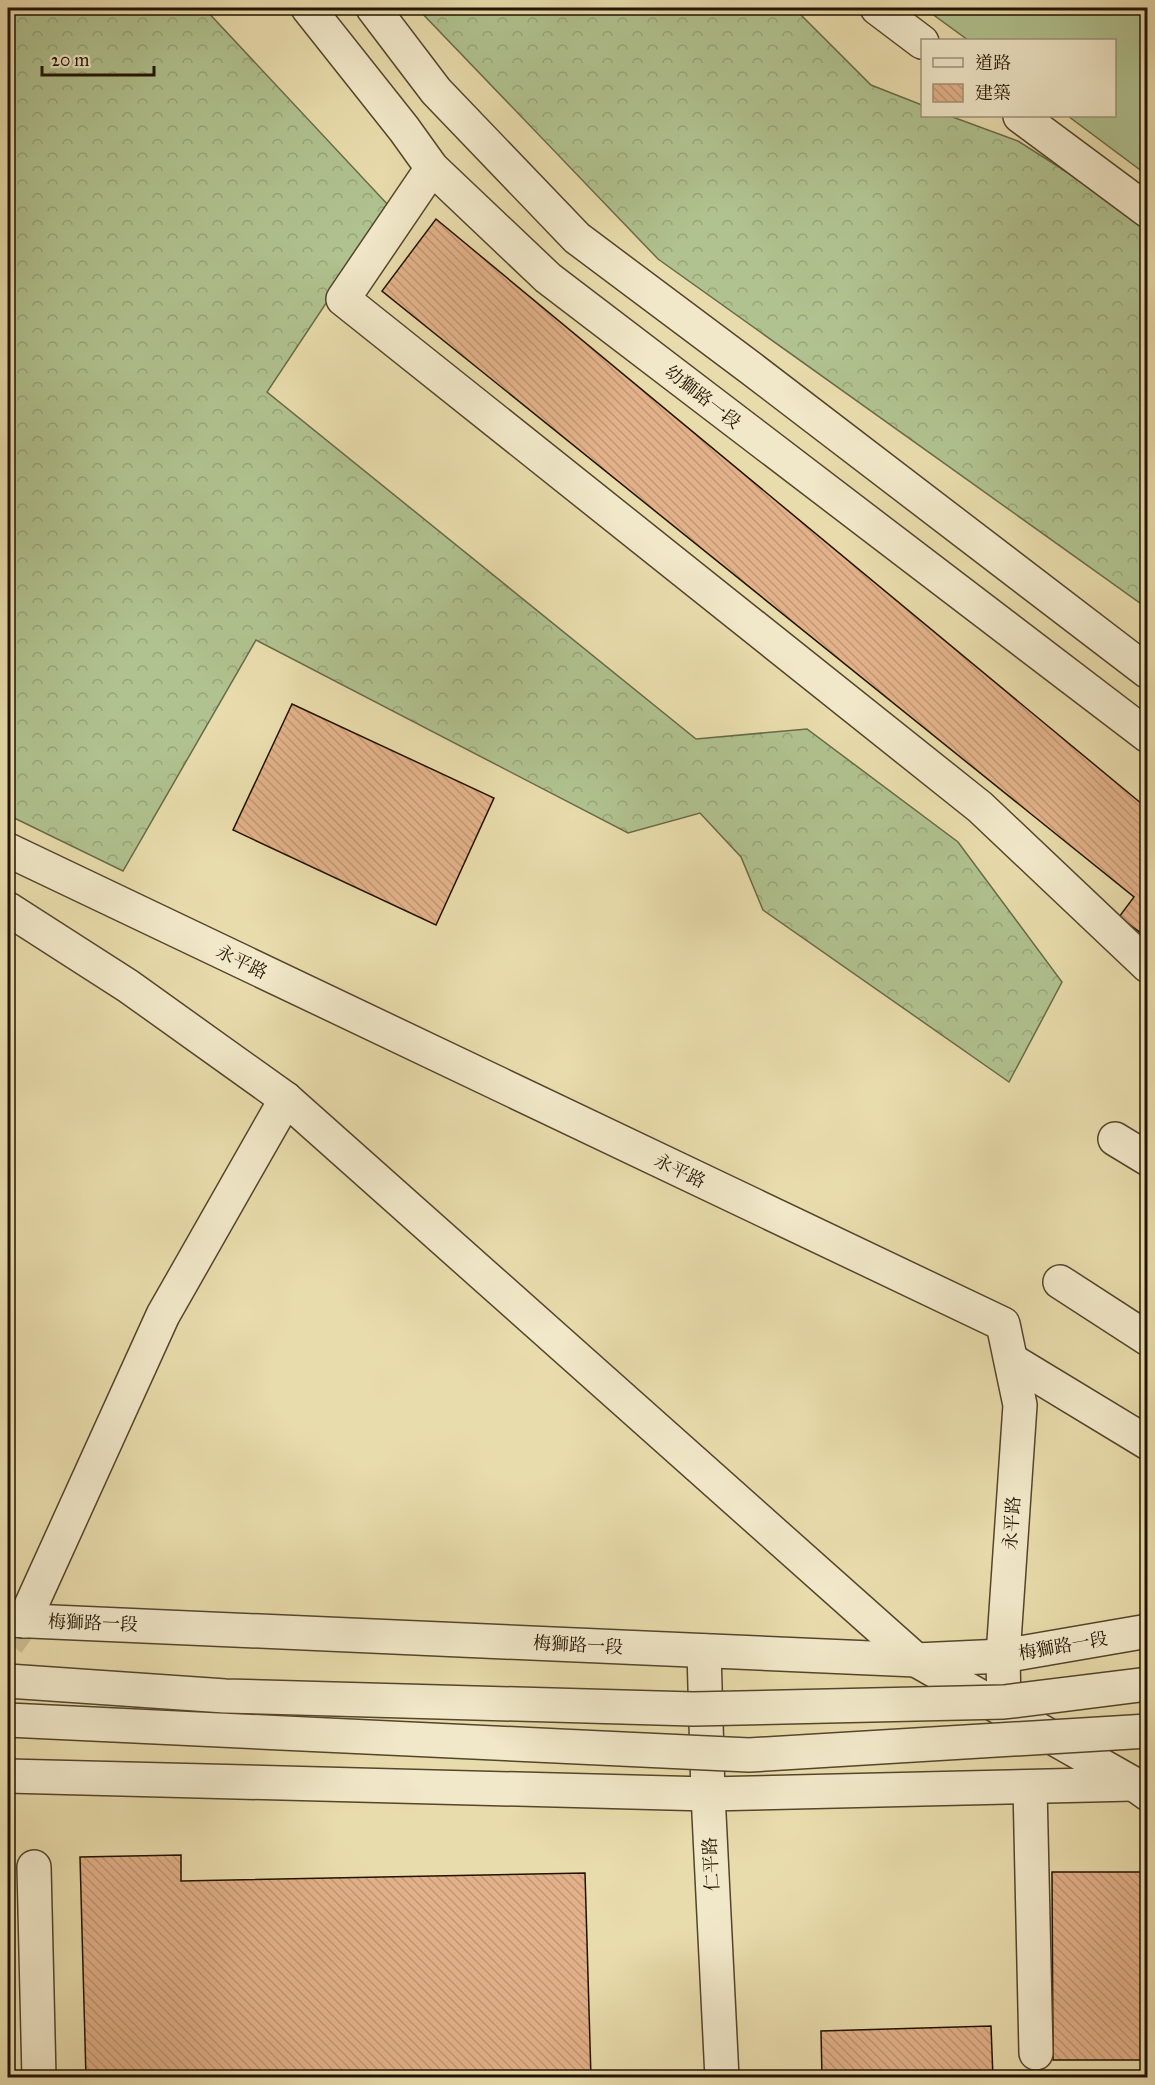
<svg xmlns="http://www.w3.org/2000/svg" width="1155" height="2085" font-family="'IM FELL Great Primer','Noto Serif TC',serif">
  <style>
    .forest { fill: url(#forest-crowns); stroke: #696a48; stroke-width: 1.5 }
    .garden { fill: #b0c28f; stroke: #696a48; stroke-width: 1.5 }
    .building { fill: url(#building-back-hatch); stroke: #221300; stroke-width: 1.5 }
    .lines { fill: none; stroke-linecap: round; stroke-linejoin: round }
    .minor-tunnel { stroke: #cbbe92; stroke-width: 33; stroke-dasharray: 33 16; stroke-linecap: butt }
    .minor-casing { stroke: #54452b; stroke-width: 36 }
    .minor { stroke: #f1e8c9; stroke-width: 33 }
    .minor-bridge-casing { stroke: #54452b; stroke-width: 36; stroke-linecap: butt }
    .minor-bridge { stroke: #f1e8c9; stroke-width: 33 }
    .labels { text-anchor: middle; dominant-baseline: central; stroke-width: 4.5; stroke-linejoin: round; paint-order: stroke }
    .street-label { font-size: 18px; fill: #221300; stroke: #f1e8c9 }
  </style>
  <defs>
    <pattern id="forest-crowns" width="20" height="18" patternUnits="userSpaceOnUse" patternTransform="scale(1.5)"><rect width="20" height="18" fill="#b0c28f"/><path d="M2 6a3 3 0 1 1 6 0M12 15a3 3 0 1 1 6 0" fill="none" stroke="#97a67a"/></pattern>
    <pattern id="building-back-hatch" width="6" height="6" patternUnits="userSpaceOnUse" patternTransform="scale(1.5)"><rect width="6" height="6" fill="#e2b189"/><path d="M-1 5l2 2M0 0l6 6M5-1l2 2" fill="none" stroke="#c29774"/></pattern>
  </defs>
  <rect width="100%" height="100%" fill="#e9dcac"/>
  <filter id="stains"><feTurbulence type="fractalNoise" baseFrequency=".00333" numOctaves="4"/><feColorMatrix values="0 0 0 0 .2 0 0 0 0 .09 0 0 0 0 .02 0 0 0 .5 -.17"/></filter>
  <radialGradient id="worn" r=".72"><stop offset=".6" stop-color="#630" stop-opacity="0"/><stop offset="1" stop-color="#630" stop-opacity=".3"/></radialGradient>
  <g class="forest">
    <path d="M8 8H204L390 207 267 392 696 739 807 729 958 842 1062 982 1009 1082 763 910 741 857 700 813 628 833 256 640 123 871 8 815Z"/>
    <path d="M417 8H794L871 85 922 105V116H950L1018 141 1147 223V608L658 259Z"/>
  </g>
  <path class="garden" d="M924 8H1147V175L1068 116H1114V40H968Z"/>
  <g class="building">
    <path d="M436 219 1148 809V938L1119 917 1134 897 382 291Z"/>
    <path d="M292 704 494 798 436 925 233 830Z"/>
    <path d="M181 1855V1881L585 1873 591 2078H86L80 1857Z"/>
    <path d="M1052 1872H1148V2060H1053Z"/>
    <path d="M991 2026 993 2078H822L821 2031Z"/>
  </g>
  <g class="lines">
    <path class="minor-tunnel" d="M8 1643 24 1621"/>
    <g class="minor-casing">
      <g id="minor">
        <path d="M308 8 404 129 432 168 548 278 1148 736"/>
        <path d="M373 8 436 91 577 238 752 369 1148 672"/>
        <path d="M877 8 922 42"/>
        <path d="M1020 116 1148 211"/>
        <path d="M432 168 343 299 980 807 1148 966"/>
        <path d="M8 850 1003 1324 1020 1405 1003 1656 1004 1710"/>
        <path d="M8 909 128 986 286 1099 916 1660 1134 1784 1148 1794"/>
        <path d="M1115 1139 1148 1159"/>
        <path d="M1060 1282 1148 1339"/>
        <path d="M1011 1360 1148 1443"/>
        <path d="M8 1620 916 1660 1003 1656 1148 1631"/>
        <path d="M24 1621 163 1315 286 1099"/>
        <path d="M704 1651 708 1794 722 2078"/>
        <path d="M8 1776 708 1794 1133 1784"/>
        <path d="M1030 1787 1036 2053"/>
        <path d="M34 1867 39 2078"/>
      </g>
    </g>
    <use href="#minor" class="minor"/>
    <g class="minor-bridge-casing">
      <g id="minor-bridge">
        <path d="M8 1681 225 1696 693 1709 1004 1702 1148 1684"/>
        <path d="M8 1720 749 1755 1148 1731"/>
      </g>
    </g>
    <use href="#minor-bridge" class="minor-bridge"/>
  </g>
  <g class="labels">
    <g class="street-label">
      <text transform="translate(703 397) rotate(38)">幼獅路一段</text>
      <text transform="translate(242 962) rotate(26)">永平路</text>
      <text transform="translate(680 1171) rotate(26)">永平路</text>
      <text transform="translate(1012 1523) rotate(-86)">永平路</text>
      <text transform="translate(93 1623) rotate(2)">梅獅路一段</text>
      <text transform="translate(578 1645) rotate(3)">梅獅路一段</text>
      <text transform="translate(1063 1646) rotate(-10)">梅獅路一段</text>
      <text transform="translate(711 1864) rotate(-93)">仁平路</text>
    </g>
  </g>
  <rect width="1155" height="2085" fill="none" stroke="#e9dcac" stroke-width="30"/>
  <rect x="9" y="9" width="1137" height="2067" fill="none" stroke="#221300" stroke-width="3"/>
  <rect x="15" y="15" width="1125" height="2055" fill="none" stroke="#221300" stroke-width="1.5"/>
  <rect x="921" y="39" width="195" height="78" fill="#f1e8c9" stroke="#9e9379" stroke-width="1.5"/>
  <rect x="933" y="58" width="30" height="9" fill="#f1e8c9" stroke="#9e9379" stroke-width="1.5"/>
  <text x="975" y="69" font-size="18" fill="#221300">道路</text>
  <rect x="933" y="84" width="30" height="18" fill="url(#building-back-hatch)" stroke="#9e9379" stroke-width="1.5"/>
  <text x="975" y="99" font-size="18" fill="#221300">建築</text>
  <path d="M42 66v9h112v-9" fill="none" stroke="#221300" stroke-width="3"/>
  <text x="51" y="66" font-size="18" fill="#221300" stroke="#f1e8c9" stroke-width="4.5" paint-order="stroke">20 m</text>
  <rect width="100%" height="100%" filter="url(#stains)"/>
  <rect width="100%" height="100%" fill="url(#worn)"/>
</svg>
